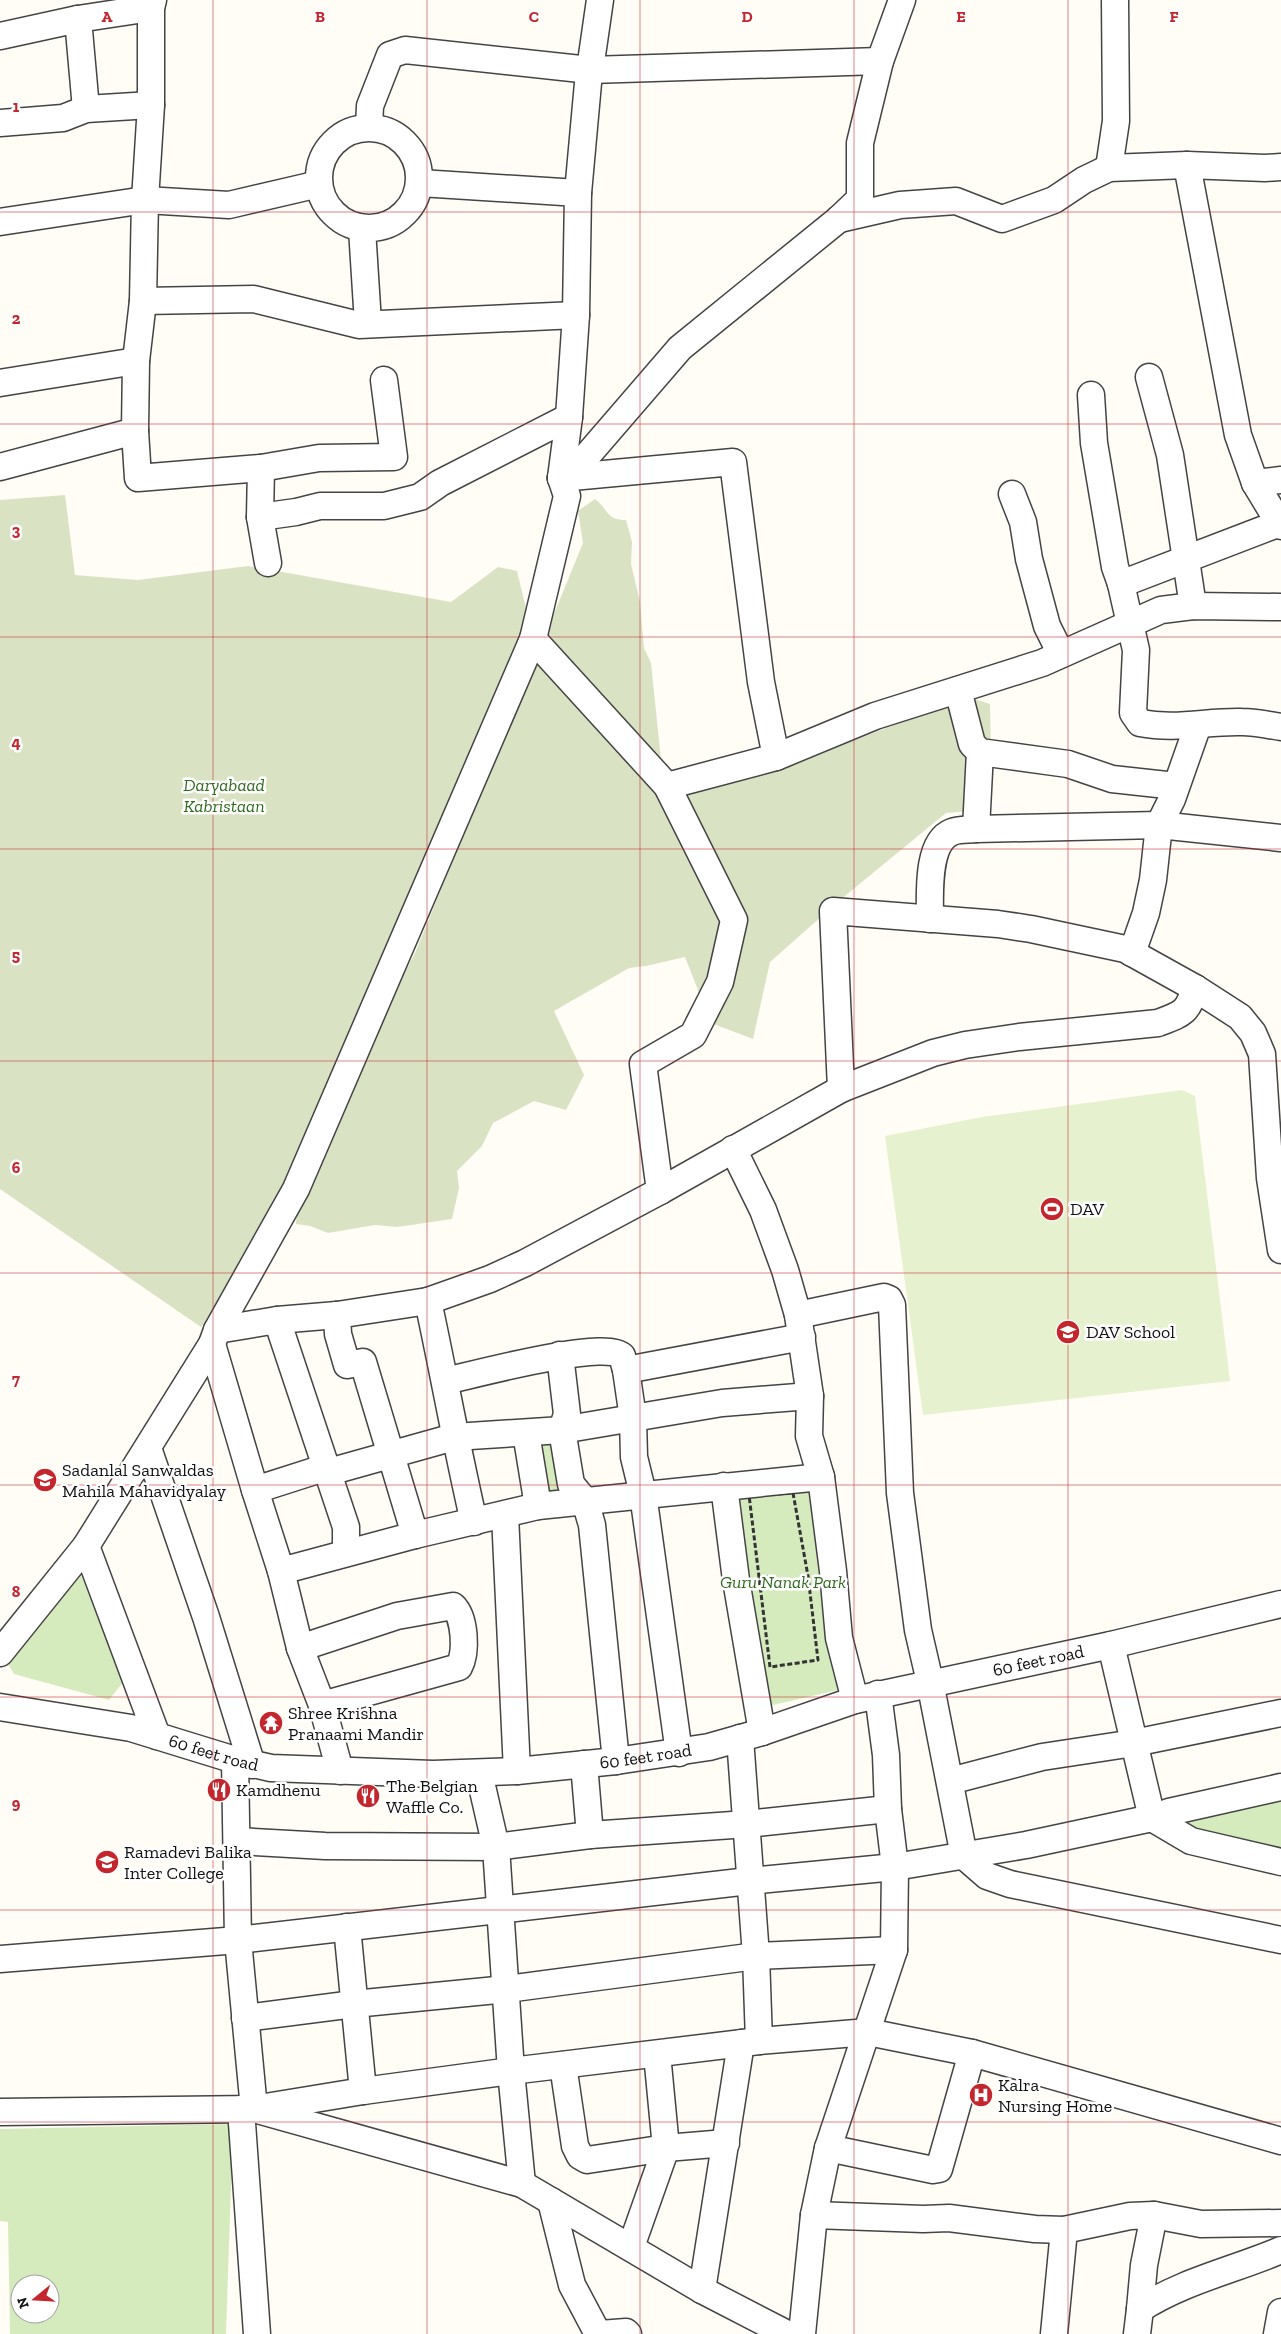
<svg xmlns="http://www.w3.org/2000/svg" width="1281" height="2334" font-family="'Zilla Slab',serif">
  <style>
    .green { fill: #d5ebbd; fill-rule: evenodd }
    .cemetery { fill: #d9e3c4 }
    .pitch { fill: #e6f2cf }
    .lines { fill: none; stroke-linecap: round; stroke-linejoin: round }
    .minor-casing { stroke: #444; stroke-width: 29 }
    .path { stroke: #333; stroke-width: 3; stroke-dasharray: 5 2.5; stroke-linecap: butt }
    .minor { stroke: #fff; stroke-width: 26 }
    .grid { fill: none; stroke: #c4262e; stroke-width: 1; stroke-opacity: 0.55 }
    .labels { text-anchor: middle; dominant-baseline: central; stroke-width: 5; stroke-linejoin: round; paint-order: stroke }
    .park-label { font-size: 18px; font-style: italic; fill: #2f6b1f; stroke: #fff }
    .poi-label { font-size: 18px; fill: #111; stroke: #fff; text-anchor: start }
    .street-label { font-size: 18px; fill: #111; stroke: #fff }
    .grid-label { font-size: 16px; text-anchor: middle; font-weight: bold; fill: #c4262e; stroke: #fff; stroke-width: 5; stroke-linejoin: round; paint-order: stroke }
  </style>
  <rect width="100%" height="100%" fill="#fffdf5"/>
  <g class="green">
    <path d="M555 1439 567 1489 541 1494 535 1441Z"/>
    <path d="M812 1487 838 1690 760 1708 733 1493Z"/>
    <path d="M78 1568 124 1681 109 1700 14 1674 6 1660Z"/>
    <path d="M1281 1791V1850L1194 1831 1176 1821Z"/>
    <path d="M233 2124 226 2334H10L8 2222 0 2221V2129ZM20 2284H50V2314H20Z"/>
  </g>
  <g class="cemetery">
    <path d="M65 495 75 575 138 580 248 566 451 602 498 567 517 571 535 646 327 1104 228 1289 201 1327 0 1189V500Z"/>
    <path d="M595 499C608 509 607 521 626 520L632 542 631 564 640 602 644 648 651 663 661 760 677 791 789 765 968 697 990 704 991 755 984 810 946 813 840 900 770 962 753 1039 711 1023 685 957 646 966 629 968 554 1011 584 1075 566 1110 534 1101 493 1123 482 1146 457 1171 459 1188 452 1219 397 1227 375 1225 328 1233 310 1226 296 1224 297 1201 346 1085 415 953 583 543 578 511Z"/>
  </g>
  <path class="pitch" d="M1182 1090 1195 1096 1230 1381 923 1415 885 1136 982 1117Z"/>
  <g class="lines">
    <g class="minor-casing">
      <g id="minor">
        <path d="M153 0 151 8V105L145 200 143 301 136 361 135 431 138 478 261 468 319 458 394 457 384 380"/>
        <path d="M78 19 86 109"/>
        <path d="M0 36 78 19 151 8"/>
        <path d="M0 123 63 118 86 109 151 105"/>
        <path d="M369 127 370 106 390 55 405 50 590 70 880 61"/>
        <circle cx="369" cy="178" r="50"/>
        <path d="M1187 165 1238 435 1255 483 1281 526"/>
        <path d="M1109 168 1116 121 1115 0"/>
        <path d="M578 193 588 83 600 0"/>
        <path d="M839 219 900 205 956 201 1002 219 1054 200 1084 180 1109 168 1187 165 1265 168 1281 167"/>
        <path d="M0 222 145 200 229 205 319 184"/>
        <path d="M362 229 368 323"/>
        <path d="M143 301 254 299 359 325 576 315"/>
        <path d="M1149 377 1170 455 1193 606"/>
        <path d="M0 383 136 361"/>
        <path d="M1091 395 1094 443 1115 567 1121 584 1136 650 1133 713 1140 723C1177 730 1206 721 1242 722 1255 722 1268 725 1281 727"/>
        <path d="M0 467 135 431"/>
        <path d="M261 468 260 517 268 563"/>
        <path d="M561 478 586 457 680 348 839 219 860 199V143L880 61 902 0"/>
        <path d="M561 478 733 462 761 682 776 757"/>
        <path d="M1255 483 1281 480"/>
        <path d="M1012 494 1023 522 1029 559 1047 626 1061 654"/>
        <path d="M260 517 296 512 320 506H384L420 497 440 483 569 417"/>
        <path d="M1121 584 1280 523"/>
        <path d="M533 639 667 786 734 920 720 982 693 1035 643 1064 660 1191"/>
        <path d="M958 690 972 744 980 752 1068 764 1112 779 1176 786"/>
        <path d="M667 786 776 757 875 716 1042 663 1161 610 1193 606 1281 607"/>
        <path d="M976 829 980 752"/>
        <path d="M930 919C930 896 926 842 952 832 959 829 969 830 976 829L1159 825 1281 838"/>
        <path d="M1132 953 1146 913 1153 880 1159 825 1172 799 1198 725"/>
        <path d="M841 1089 833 911 998 924 1031 929 1125 949 1195 988 1240 1017 1253 1033 1262 1054 1270 1178 1281 1250"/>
        <path d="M733 1149 763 1210 785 1270 798 1315 810 1396 809 1436 821 1477 833 1571 839 1638 855 1700"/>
        <path d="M428 1301C444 1375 457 1449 474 1522"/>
        <path d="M337 1315 338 1334 347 1365 363 1362 415 1535"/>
        <path d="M798 1315 884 1297 889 1299 892 1305 900 1493 918 1630 930 1682 964 1856 987 1876 1010 1884 1281 1940"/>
        <path d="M277 1320 346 1527V1553"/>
        <path d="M217 1330 277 1320 337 1315 428 1301 490 1279 525 1263 660 1191 841 1089 933 1053 965 1045 1019 1037 1158 1023C1182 1014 1188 1013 1195 988"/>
        <path d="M212 1344 255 1490 281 1571 300 1648 322 1705 340 1771"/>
        <path d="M560 1355 567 1414 562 1430 571 1484 585 1501 592 1525 616 1761"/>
        <path d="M445 1381C473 1375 605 1339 622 1356L626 1370"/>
        <path d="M526 1433 538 1506"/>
        <path d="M148 1448 206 1617 252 1765"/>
        <path d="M724 1486 736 1580 762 1732"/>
        <path d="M255 1490 327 1467 331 1472 336 1470 454 1437 562 1430 722 1403 810 1396"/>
        <path d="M505 1515 517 1771"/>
        <path d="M86 1546 157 1736"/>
        <path d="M281 1571 415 1535 538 1506 821 1477"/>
        <path d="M1111 1645 1152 1818 1191 1841 1281 1862"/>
        <path d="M300 1648 397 1616 453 1606C465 1617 467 1652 459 1667L322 1705"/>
        <path d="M0 1653 86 1546 212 1344 217 1330 296 1189 533 639 567 496 561 478 569 417 576 315 578 193 420 183"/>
        <path id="s1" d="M0 1707 131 1728 235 1760 271 1768 433 1774 517 1771 616 1761 709 1747 762 1732 855 1700 1111 1645 1281 1604"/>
        <path d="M740 1738 756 1956 759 2041"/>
        <path d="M679 1753 643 1494 634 1457 633 1418 626 1370 802 1337"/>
        <path d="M235 1760 238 1940 254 2109 522 2184 702 2290 787 2334"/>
        <path d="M584 1764 590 1835 747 1824 888 1809"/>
        <path d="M479 1773 496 1847 511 2071 522 2184"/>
        <path d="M950 1781 1042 1757 1134 1743 1281 1713"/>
        <path d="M238 1841 325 1846 496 1847 590 1835"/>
        <path d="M347 1927 363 2091"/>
        <path d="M0 1959 238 1940 749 1881 895 1867 1026 1845 1152 1818 1169 1812 1281 1787"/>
        <path d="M245 2018 354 2004 507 1989 756 1956 894 1950"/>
        <path d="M563 2065 575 2146 580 2156 587 2160 666 2148 726 2143"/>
        <path d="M241 2109 257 2334"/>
        <path d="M0 2112 254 2109 363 2091 511 2071 759 2041 868 2032 972 2053 1281 2141"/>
        <path d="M828 2148 933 2170 939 2169 972 2053"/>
        <path d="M551 2201 572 2285 598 2334"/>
        <path d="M814 2215 923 2219 949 2218 1035 2229 1064 2230 1130 2216 1154 2215 1201 2224 1281 2223"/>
        <path d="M631 2247 666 2148 657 2054"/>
        <path d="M702 2290 741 2043"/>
        <path d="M1140 2309 1144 2265 1154 2215"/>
        <path d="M600 2334 626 2332 628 2334"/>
        <path d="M802 2334 814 2215 828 2148 894 1950 895 1867 888 1809 886 1755 878 1694"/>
        <path d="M1054 2334 1064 2230"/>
        <path d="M1137 2334 1140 2309C1183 2281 1234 2270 1281 2250"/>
        <path d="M1277 2334 1281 2312"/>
      </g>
    </g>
    <g class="path">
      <path d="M793 1493 808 1576 818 1660 770 1667 749 1495Z"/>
      <path d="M759 1577H771"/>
    </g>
    <use href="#minor" class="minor"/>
  </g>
  <path class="grid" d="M213 0V2334M427 0V2334M640 0V2334M854 0V2334M1068 0V2334M0 212H1281M0 424H1281M0 637H1281M0 849H1281M0 1061H1281M0 1273H1281M0 1485H1281M0 1697H1281M0 1910H1281M0 2122H1281"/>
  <defs>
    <g id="stadium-disc" transform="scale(1.25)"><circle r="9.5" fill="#c4262e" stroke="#fff"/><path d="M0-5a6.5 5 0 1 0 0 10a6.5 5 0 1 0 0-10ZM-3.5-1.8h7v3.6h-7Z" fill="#fff"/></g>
    <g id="school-disc" transform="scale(1.25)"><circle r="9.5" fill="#c4262e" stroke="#fff"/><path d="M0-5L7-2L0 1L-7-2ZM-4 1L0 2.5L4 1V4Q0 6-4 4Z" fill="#fff"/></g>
    <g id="university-disc" transform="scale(1.25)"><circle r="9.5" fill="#c4262e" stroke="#fff"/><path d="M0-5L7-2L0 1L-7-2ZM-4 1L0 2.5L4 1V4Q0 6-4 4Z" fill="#fff"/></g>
    <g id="temple-disc" transform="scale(1.25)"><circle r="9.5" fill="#c4262e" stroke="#fff"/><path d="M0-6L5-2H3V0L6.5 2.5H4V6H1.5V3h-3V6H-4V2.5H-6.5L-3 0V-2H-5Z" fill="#fff"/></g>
    <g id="restaurant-disc" transform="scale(1.25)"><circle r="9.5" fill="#c4262e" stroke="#fff"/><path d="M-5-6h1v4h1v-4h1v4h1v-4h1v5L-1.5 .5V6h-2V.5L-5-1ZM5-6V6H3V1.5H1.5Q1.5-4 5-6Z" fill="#fff"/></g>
    <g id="hospital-disc" transform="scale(1.25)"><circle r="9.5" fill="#c4262e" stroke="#fff"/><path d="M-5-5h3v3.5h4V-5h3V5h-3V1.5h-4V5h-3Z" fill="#fff"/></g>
  </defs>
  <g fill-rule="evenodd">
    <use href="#stadium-disc" x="1052" y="1209"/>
    <use href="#school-disc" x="1068" y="1332"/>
    <use href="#university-disc" x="45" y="1480"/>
    <use href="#temple-disc" x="271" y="1723"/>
    <use href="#restaurant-disc" x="219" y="1790"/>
    <use href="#restaurant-disc" x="368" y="1796"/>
    <use href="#school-disc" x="107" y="1862"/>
    <use href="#hospital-disc" x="981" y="2095"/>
  </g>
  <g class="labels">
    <g class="park-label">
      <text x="224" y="785">Daryabaad<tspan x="224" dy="21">Kabristaan</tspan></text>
      <text x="783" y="1582">Guru Nanak Park</text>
    </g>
    <g class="poi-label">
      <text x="1070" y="1209">DAV</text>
      <text x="1086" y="1332">DAV School</text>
      <text x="62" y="1470">Sadanlal Sanwaldas<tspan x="62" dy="21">Mahila Mahavidyalay</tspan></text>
      <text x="288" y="1713">Shree Krishna<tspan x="288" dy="21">Pranaami Mandir</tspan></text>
      <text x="386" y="1786">The Belgian<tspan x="386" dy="21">Waffle Co.</tspan></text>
      <text x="236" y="1790">Kamdhenu</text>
      <text x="124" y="1852">Ramadevi Balika<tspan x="124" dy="21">Inter College</tspan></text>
      <text x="998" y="2085">Kalra<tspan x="998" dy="21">Nursing Home</tspan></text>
    </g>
    <g class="street-label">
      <text stroke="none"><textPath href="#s1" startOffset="1059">60 feet road</textPath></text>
      <text stroke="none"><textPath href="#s1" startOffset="219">60 feet road</textPath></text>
      <text stroke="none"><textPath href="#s1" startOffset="654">60 feet road</textPath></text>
    </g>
  </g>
  <g class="grid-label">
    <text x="107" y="22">A</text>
    <text x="320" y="22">B</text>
    <text x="534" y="22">C</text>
    <text x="747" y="22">D</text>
    <text x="961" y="22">E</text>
    <text x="1174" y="22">F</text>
    <text x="16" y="112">1</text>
    <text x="16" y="324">2</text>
    <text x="16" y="536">3</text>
    <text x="16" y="748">4</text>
    <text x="16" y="961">5</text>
    <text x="16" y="1173">6</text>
    <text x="16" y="1385">7</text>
    <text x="16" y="1597">8</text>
    <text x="16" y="1809">9</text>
  </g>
  <g transform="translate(35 2299) rotate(252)"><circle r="24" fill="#ffffff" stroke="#a0a0a0"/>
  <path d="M0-4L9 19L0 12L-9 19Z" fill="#c4262e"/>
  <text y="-8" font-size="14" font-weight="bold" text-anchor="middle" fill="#111111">N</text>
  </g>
</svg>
